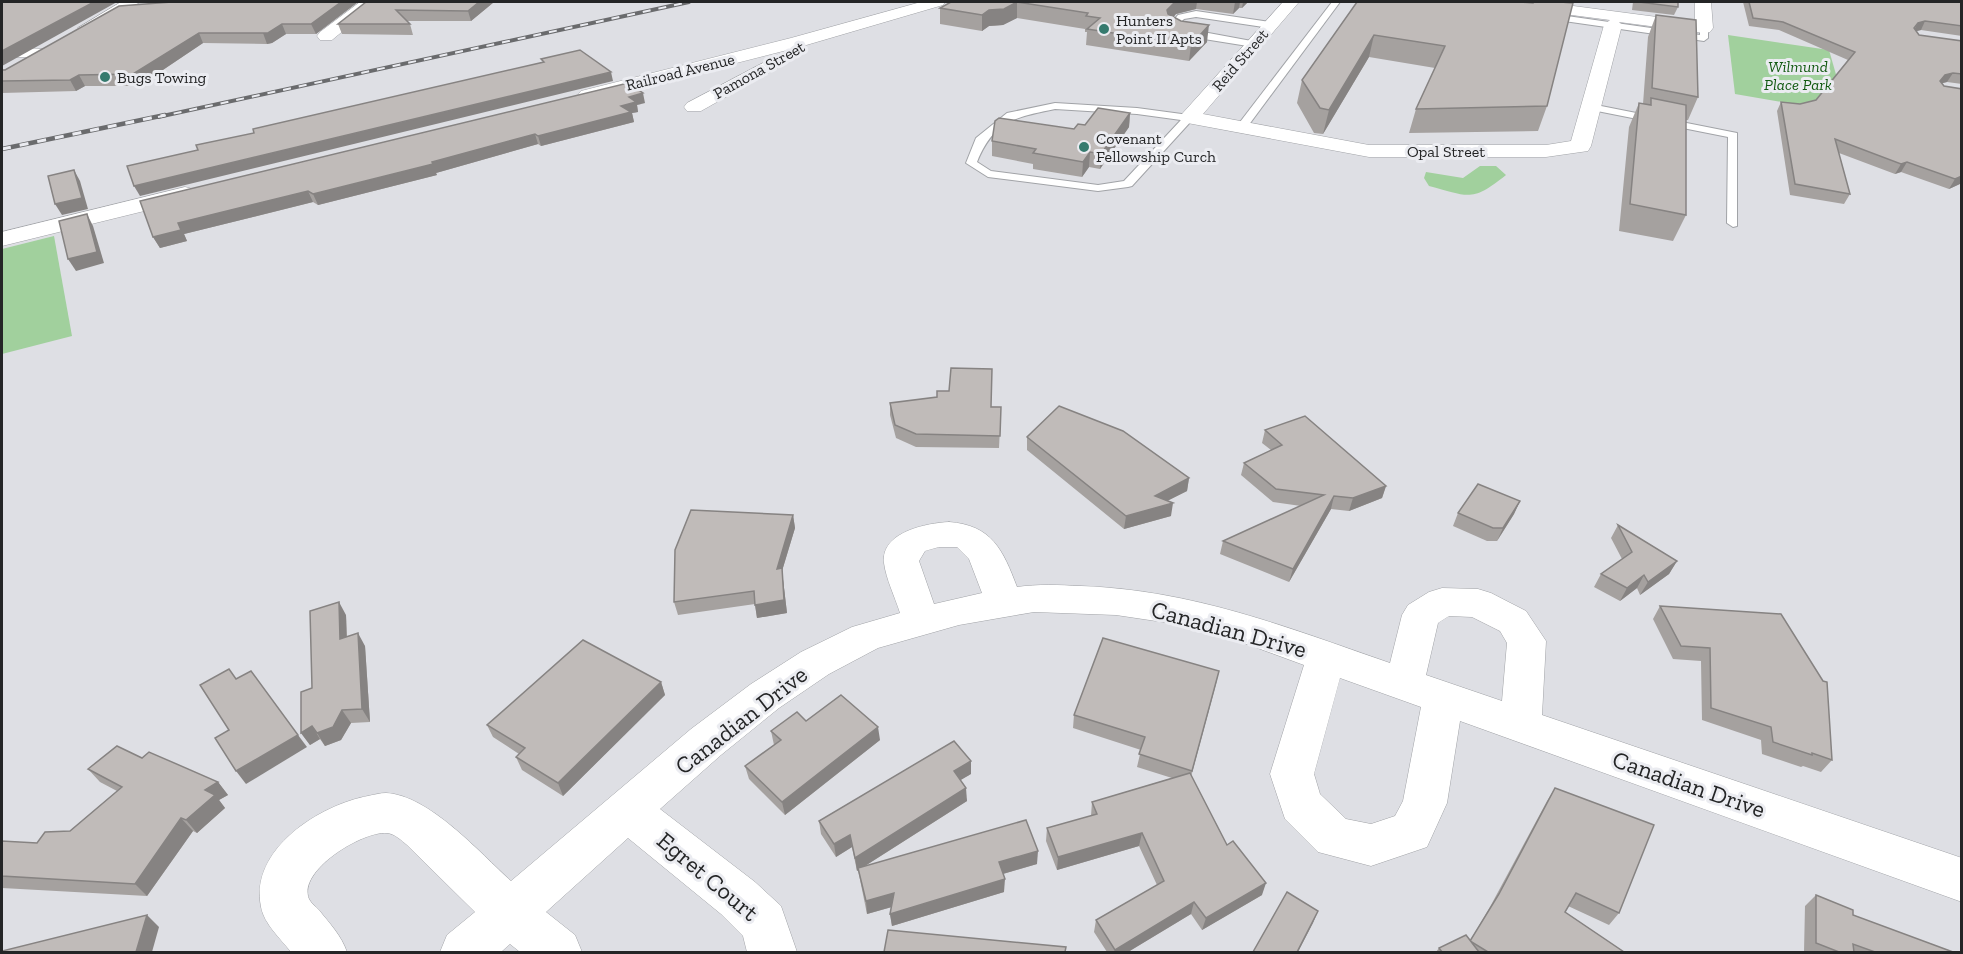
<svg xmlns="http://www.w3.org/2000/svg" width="1963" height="954" font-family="'Zilla Slab',serif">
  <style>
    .green { fill: #a1d09d }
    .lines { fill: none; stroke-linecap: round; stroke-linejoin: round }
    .lane-casing { stroke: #a1a3a7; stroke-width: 2 }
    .street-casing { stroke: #a1a3a7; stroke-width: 1 }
    .lane { fill: #fff; fill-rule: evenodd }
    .street { fill: #fff; fill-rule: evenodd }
    .rail-far1-casing { stroke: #6a6b6d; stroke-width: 4 }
    .rail-casing { stroke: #6a6b6d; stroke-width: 4.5 }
    .rail-far1 { stroke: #ebecf1; stroke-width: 2; stroke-dasharray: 8; stroke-linecap: butt }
    .rail { stroke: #ebecf1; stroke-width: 3; stroke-dasharray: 9; stroke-linecap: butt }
    .wall { fill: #a5a19f }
    .shaded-wall { fill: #868382 }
    .building { fill: #c0bbb9; stroke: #868382; stroke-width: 1.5 }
    .poi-dot { fill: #357a6e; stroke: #ebecf1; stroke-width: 2 }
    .labels { text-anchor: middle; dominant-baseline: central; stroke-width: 6; stroke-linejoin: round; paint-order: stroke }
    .far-poi-label { font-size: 16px; fill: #242526; stroke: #ebecf1; text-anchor: start }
    .far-street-label { font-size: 16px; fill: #242526; stroke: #ebecf1 }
    .far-park-label { font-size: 16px; font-style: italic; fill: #115910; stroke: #ebecf1 }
    .near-street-label { font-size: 24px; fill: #242526; stroke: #ebecf1 }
  </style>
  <rect width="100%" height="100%" fill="#dedfe4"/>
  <g class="green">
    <path d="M1728 35 1829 50 1847 113 1735 94Z"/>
    <path d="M1480 166H1496L1506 175C1472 202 1470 197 1429 186L1424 178 1426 172 1463 178Z"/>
    <path d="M54 236 72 336 2 354V249Z"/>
  </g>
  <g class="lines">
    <g class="lane-casing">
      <g id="lane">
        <path d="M1332 2H1340L1245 130H1237V126Z"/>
        <path d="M1196 11 1270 22 1274 25 1270 28 1196 17 1184 19 1176 27 1257 42 1258 44 1254 47 1179 35 1167 28 1178 15Z"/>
        <path d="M1546 13 1700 35V28L1704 25 1708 28V38L1704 41 1543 18 1542 16Z"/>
        <path d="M1055 103 1137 108 1189 115 1194 118 1132 186 1128 187 1098 191 988 177 966 163 976 138 1007 113ZM1055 109 1137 114 1181 120 1124 181 1098 185 991 171 977 162C993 121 1016 117 1055 109Z"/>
        <path d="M1591 104 1737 133V226L1733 227 1727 223 1728 137 1587 109V105Z"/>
      </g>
    </g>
    <g class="street-casing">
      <g id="street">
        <path d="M121 2H140L93 32H81L78 28Z"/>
        <path d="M360 2H378L332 40H320L317 36 320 32Z"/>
        <path d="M921 2H945L943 5 803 46 595 99H581L578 95 581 91 791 38Z"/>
        <path d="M1283 2H1299L1203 114 1369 145H1546L1571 141 1604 25 1610 20 1510 7 1504 5 1502 2H1543L1695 22V2H1711L1713 28 1710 32 1704 33 1619 22 1622 25 1591 146 1588 151 1546 157H1369L1182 122 1179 118 1182 114Z"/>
        <path d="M2 47 46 49 49 53 46 57H2Z"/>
        <path d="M780 54 786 55 789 59 786 63 701 111H687L684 107 687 103Z"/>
        <path d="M185 187 193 189 197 194 193 199 2 246V232Z"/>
        <path d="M949 522C992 525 1003 550 1017 587 1038 584 1059 585 1081 586 1193 590 1286 627 1390 663L1402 615 1408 605 1429 592 1442 588 1478 589 1491 593 1526 611 1546 641 1542 715 1962 858V902L1460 721 1447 803 1427 847 1371 866 1318 852 1285 819 1270 774 1304 665 1230 638 1183 625 1116 615 1034 612 959 625 878 648 829 674 779 708 721 755 660 809 755 882 781 906 797 952H747L743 936 721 914 628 838 546 912 575 935 582 952H520L510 944 501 952H440L447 935 475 912 407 845C401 840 395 834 387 833 362 831 297 871 309 899 311 903 316 907 319 910 330 924 341 935 347 952H291C281 939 264 924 261 907 249 849 320 805 368 796 373 795 380 793 386 793 429 795 480 853 511 881L691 729 751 684 801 652 852 627 900 613C895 597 886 579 884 563 880 532 927 523 949 522ZM939 547H957L969 559 982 593 934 604 919 561 925 551ZM1449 616 1472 617 1500 631 1507 643 1502 701 1426 675 1438 623ZM1340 678 1421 707 1403 801 1395 816 1371 824 1346 819 1320 794 1314 774Z"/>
      </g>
    </g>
    <use href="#lane" class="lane"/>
    <use href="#street" class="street"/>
    <g class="rail-far1-casing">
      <path id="rail-far1" d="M158 117 689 2"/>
    </g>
    <g class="rail-casing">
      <path id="rail" d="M2 149 165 115"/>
    </g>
    <use href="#rail-far1" class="rail-far1"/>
    <use href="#rail" class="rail"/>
  </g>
  <g class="wall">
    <path d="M358 2 316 34H286L272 43 267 44 203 43 139 86H85L76 91 2 93V70Z"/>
    <path d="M366 2H494L471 21H406L410 24 413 35 342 34 338 24Z"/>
    <path d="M951 2H1248L1242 8H1239L1233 14 1196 9 1176 14 1173 17 1207 42 1189 61 1086 45 1087 32H1085V29L1017 18 1003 25 989 26 982 31 940 24V8Z"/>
    <path d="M1357 2 1533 3V2H1572L1547 106 1538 131 1409 133 1416 109 1435 68 1369 57 1323 134 1314 133 1297 103 1302 80Z"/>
    <path d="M1633 2H1678V7L1674 15 1632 10Z"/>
    <path d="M1743 2H1962V36L1921 30 1916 31 1919 35 1962 41V84L1947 82 1942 83 1962 183 1949 189 1901 172 1895 174 1839 153 1850 194 1844 204 1790 195 1777 111 1781 102 1800 104 1816 100 1848 60 1779 30 1749 26Z"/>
    <path d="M1656 15 1698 97 1688 120H1686V215L1673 241 1619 231 1629 127 1639 103 1643 104 1648 37Z"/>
    <path d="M645 103 637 105 638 112 632 113 634 122 541 146 538 144 436 173 437 175 318 205 313 202 184 234 187 241 160 248 153 237 140 201Z"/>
    <path d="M1130 113 1129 127 1100 169 1089 167 1082 177 1033 169V164L992 156V141L1074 129 1085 125Z"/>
    <path d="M890 403 1001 407 999 448 916 447 896 438 890 415Z"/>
    <path d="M1265 430 1386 486 1382 498 1349 511 1331 509 1289 582 1220 554 1223 541 1301 506 1273 502 1241 475 1244 463 1271 450 1262 443Z"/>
    <path d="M1027 437 1189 478 1187 491 1167 501 1171 516 1124 529 1027 450Z"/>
    <path d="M1520 501 1514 514 1497 541H1487L1453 526 1458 513Z"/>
    <path d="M793 515 795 528 782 571 787 613 757 618 755 604 678 615 674 602Z"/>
    <path d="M1618 525 1677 561 1669 574 1640 595 1637 588 1620 601 1594 587 1601 574 1622 559 1611 538Z"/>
    <path d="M1660 606 1781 614 1832 760 1821 772 1803 766 1801 767 1762 754 1761 740 1702 720 1701 661 1673 659 1653 619Z"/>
    <path d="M346 615 347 637 365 646 370 722 351 723 341 740 325 746 320 739 310 745 301 733 312 688Z"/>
    <path d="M1219 671 1191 775 1227 845 1262 895 1202 930 1191 914 1128 952H1107L1094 932 1096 920 1157 885 1139 846 1057 870 1046 841 1047 828 1091 816 1092 802 1172 778 1137 767 1141 750 1073 728 1074 715Z"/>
    <path d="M661 682 665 695 563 796 522 770 516 757 519 754 493 737 487 725Z"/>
    <path d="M806 721 880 740 785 815 749 779 745 766 774 745 771 731Z"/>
    <path d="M142 758 218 782 228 795 219 800 225 808 197 833 193 831 147 896 2 888V841L37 843 70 831 117 791 100 782 88 769Z"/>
    <path d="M971 774 960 780 967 801 865 866 1037 864 1003 874 1004 892 892 926 890 914 892 907 867 914 858 870 857 871 852 847 836 857 821 834 819 821Z"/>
    <path d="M1555 788 1619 913 1609 925 1568 906 1565 912 1624 952H1436L1439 948 1470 941 1491 905 1547 801Z"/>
    <path d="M1816 895 1853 915 1953 952H1804L1805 906Z"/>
  </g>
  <g class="shaded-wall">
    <path d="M94 2H117L2 66V51Z"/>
    <path d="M341 2H358L316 34 311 24Z"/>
    <path d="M479 2H494L471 21 468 11Z"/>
    <path d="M1017 2V18L1003 25 989 26 982 31V15L989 10Z"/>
    <path d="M1175 2H1197L1196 9 1176 14 1165 27 1167 10Z"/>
    <path d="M1235 2H1240L1239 8 1233 14Z"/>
    <path d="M1243 2H1248L1242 8Z"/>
    <path d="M1925 21 1921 30 1913 32 1918 23Z"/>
    <path d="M282 24 286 34 272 43 267 44 263 33Z"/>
    <path d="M1209 25 1207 42 1189 61 1191 45Z"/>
    <path d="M199 33 203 43 139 86 133 74Z"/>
    <path d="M1374 35 1369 57 1323 134 1329 110Z"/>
    <path d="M611 72 613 81 140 196 134 186Z"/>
    <path d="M1953 73 1947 82 1939 84 1940 81 1945 75Z"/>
    <path d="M79 75 85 86 76 91 70 80Z"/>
    <path d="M643 93 645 103 637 105 638 112 632 113 634 122 541 146 538 136 621 106 629 97Z"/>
    <path d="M1130 113 1129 127 1100 169 1101 154Z"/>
    <path d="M535 134 538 144 436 173 437 175 318 205 313 194Z"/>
    <path d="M1090 152 1089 167 1082 177 1083 162Z"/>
    <path d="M1907 162 1901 172 1895 174 1901 164Z"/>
    <path d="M74 170 80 181 88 209 62 215 55 204Z"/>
    <path d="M1962 176V183L1949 189 1955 179Z"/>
    <path d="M308 191 313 202 184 234 187 241 160 248 153 237 178 223Z"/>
    <path d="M87 214 93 226 104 263 76 271 68 259Z"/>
    <path d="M1189 478 1187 491 1153 508 1155 496Z"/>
    <path d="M1386 486 1382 498 1349 511 1353 498Z"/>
    <path d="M1334 496 1331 509 1289 582 1293 569Z"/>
    <path d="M1520 501 1514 514 1497 541 1503 528Z"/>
    <path d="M1173 503 1171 516 1124 529 1126 516Z"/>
    <path d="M793 515 795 528 782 571 787 613 757 618 755 605 777 569Z"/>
    <path d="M1677 561 1669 574 1640 595 1648 582Z"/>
    <path d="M1644 575 1637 588 1620 601 1627 588Z"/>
    <path d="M339 602 346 615 347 652 340 639Z"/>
    <path d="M358 633 365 646 370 722 362 709Z"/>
    <path d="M1219 671 1216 684 1189 784 1192 771Z"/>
    <path d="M661 682 665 695 563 796 558 783Z"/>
    <path d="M342 710 351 723 341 740 325 746 317 733Z"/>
    <path d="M312 726 320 739 310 745 301 733Z"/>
    <path d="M878 727 880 740 785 815 782 802Z"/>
    <path d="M298 735 307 747 246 784 236 771Z"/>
    <path d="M971 761V774L954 784V771Z"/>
    <path d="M218 782 228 795 219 800 225 808 197 833 186 820 205 790Z"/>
    <path d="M966 788 967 801 857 871 855 858Z"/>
    <path d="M181 818 193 831 147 896 135 884Z"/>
    <path d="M1142 833 1139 846 1057 870 1058 857Z"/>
    <path d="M850 835 852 847 836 857 834 844Z"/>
    <path d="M1038 851 1037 864 999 875V862Z"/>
    <path d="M1005 879 1004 892 892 926 890 914Z"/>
    <path d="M1266 883 1262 895 1202 930 1206 918Z"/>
    <path d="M894 893 895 906 867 914 866 901Z"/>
    <path d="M1194 902 1191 914 1128 952H1114L1115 950Z"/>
    <path d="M1318 911 1313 923 1298 952H1297Z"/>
    <path d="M147 915 159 927 152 952H136Z"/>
  </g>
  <g class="building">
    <path d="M2 2H94L2 51Z"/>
    <path d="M172 2H341L311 24H282L268 33H199L133 74 79 75 70 80 2 81V70H5L119 6Z"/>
    <path d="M366 2H479L468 11 396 10 410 24H338Z"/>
    <path d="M951 2H1175L1167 10 1168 14 1181 21 1209 25 1191 45 1087 29 1100 18 1086 16 1088 13 1017 2 1004 9 989 10 982 15 940 8Z"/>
    <path d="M1357 2H1521L1533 3V2H1560L1573 3 1547 106 1416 109 1445 46 1374 35 1329 110 1320 108 1302 80Z"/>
    <path d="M1639 2H1678V7Z"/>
    <path d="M1749 2H1962V26L1925 21 1918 23 1914 28 1919 35 1962 41V74L1953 73 1945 75 1940 81 1944 86 1962 89V176L1955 179 1907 162 1901 164 1835 139 1850 194 1795 184 1781 102 1800 104 1816 100 1855 52 1783 22 1753 18Z"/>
    <path d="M1656 15 1696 20 1698 97 1652 88Z"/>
    <path d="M580 50 611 72 134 186 127 166 198 150 196 145 254 133 253 129 544 62 541 59Z"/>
    <path d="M628 83 643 93 629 97 636 102 621 106 631 112 538 136 535 134 432 162 433 164 313 194 308 191 178 223 181 230 153 237 140 201Z"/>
    <path d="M1651 98 1686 105V215L1630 204 1639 103 1651 105Z"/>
    <path d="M1098 108 1130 113 1101 154 1090 152 1083 162 1033 153 1036 149 992 141 995 121 999 118 1074 129 1078 124 1085 125Z"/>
    <path d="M74 170 82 198 55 204 48 176Z"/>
    <path d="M87 214 97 252 68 259 59 221Z"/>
    <path d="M951 368 992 369 991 407H1001L1000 436 916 434 895 425 890 403 937 397V391H949Z"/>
    <path d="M1059 406 1123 431 1189 478 1155 496 1173 503 1126 516 1027 437Z"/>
    <path d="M1305 416 1386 486 1353 498 1334 496 1293 569 1223 541 1324 495 1276 489 1244 463 1282 445 1265 430Z"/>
    <path d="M1478 484 1520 501 1503 528H1493L1458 513Z"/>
    <path d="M691 510 793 515 777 569 782 568 784 600 755 605 754 591 674 602 675 550Z"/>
    <path d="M1618 525 1677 561 1648 582 1644 575 1627 588 1601 574 1632 552Z"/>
    <path d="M339 602 340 639 358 633 362 709 342 710 333 727 317 733 312 726 301 733V692L312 688 310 611Z"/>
    <path d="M1660 606 1781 614 1823 681 1827 682 1832 760 1812 753V755L1773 742 1771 727 1711 708 1710 648 1681 646Z"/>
    <path d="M1103 638 1219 671 1192 771 1139 754 1145 737 1074 715Z"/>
    <path d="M583 640 661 682 558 783 516 757 525 748 487 725Z"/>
    <path d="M229 669 236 679 251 671 298 735 236 771 215 738 229 730 200 685Z"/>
    <path d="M841 695 878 727 782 802 745 766 781 740 771 731 797 712 806 721Z"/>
    <path d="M954 741 971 761 954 771 966 788 855 858 850 835 834 844 819 821Z"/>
    <path d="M117 746 142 758 149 752 218 782 205 790 215 795 186 820 181 818 135 884 2 876V841L37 843 45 832 70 831 122 787 88 769Z"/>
    <path d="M1190 773 1227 845 1233 841 1266 883 1206 918 1194 902 1115 950 1096 920 1164 881 1142 833 1058 857 1047 828 1097 814 1092 802Z"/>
    <path d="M1555 788 1654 825 1619 913 1576 893 1565 912 1624 952H1488L1470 941 1499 894Z"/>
    <path d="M1026 820 1038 851 999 862 1005 879 890 914 894 893 866 901 858 868Z"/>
    <path d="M1287 892 1318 911 1297 952H1253Z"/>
    <path d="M1816 895 1853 910V915L1953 952H1875L1853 944 1854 952H1839L1816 943Z"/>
    <path d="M147 915 136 952H2V951Z"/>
    <path d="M888 930 1066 947 1065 952H884Z"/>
    <path d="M1466 935 1479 952H1442L1439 948Z"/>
  </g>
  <g class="poi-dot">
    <circle cx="1104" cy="29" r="6"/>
    <circle cx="105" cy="77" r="6"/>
    <circle cx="1084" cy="147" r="6"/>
  </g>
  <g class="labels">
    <g class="far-poi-label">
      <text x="1116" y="20">Hunters<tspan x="1116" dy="18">Point II Apts</tspan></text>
      <text x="117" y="77">Bugs Towing</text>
      <text x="1096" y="138">Covenant<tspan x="1096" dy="18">Fellowship Curch</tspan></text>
    </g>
    <g class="far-street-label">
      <text transform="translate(1240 60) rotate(-49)">Reid Street</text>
      <text transform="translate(759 70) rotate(-29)">Pamona Street</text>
      <text transform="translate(680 72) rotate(-14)">Railroad Avenue</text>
      <text x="1446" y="151">Opal Street</text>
    </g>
    <g class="far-park-label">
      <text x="1798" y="66">Wilmund<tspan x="1798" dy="18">Place Park</tspan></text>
    </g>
    <g class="near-street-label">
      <text transform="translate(1229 629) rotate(15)">Canadian Drive</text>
      <text transform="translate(741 720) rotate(-38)">Canadian Drive</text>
      <text transform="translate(1689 784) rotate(19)">Canadian Drive</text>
      <text transform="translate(708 876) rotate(40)">Egret Court</text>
    </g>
  </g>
  <rect width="1963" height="954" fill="none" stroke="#242526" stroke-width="6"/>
</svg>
